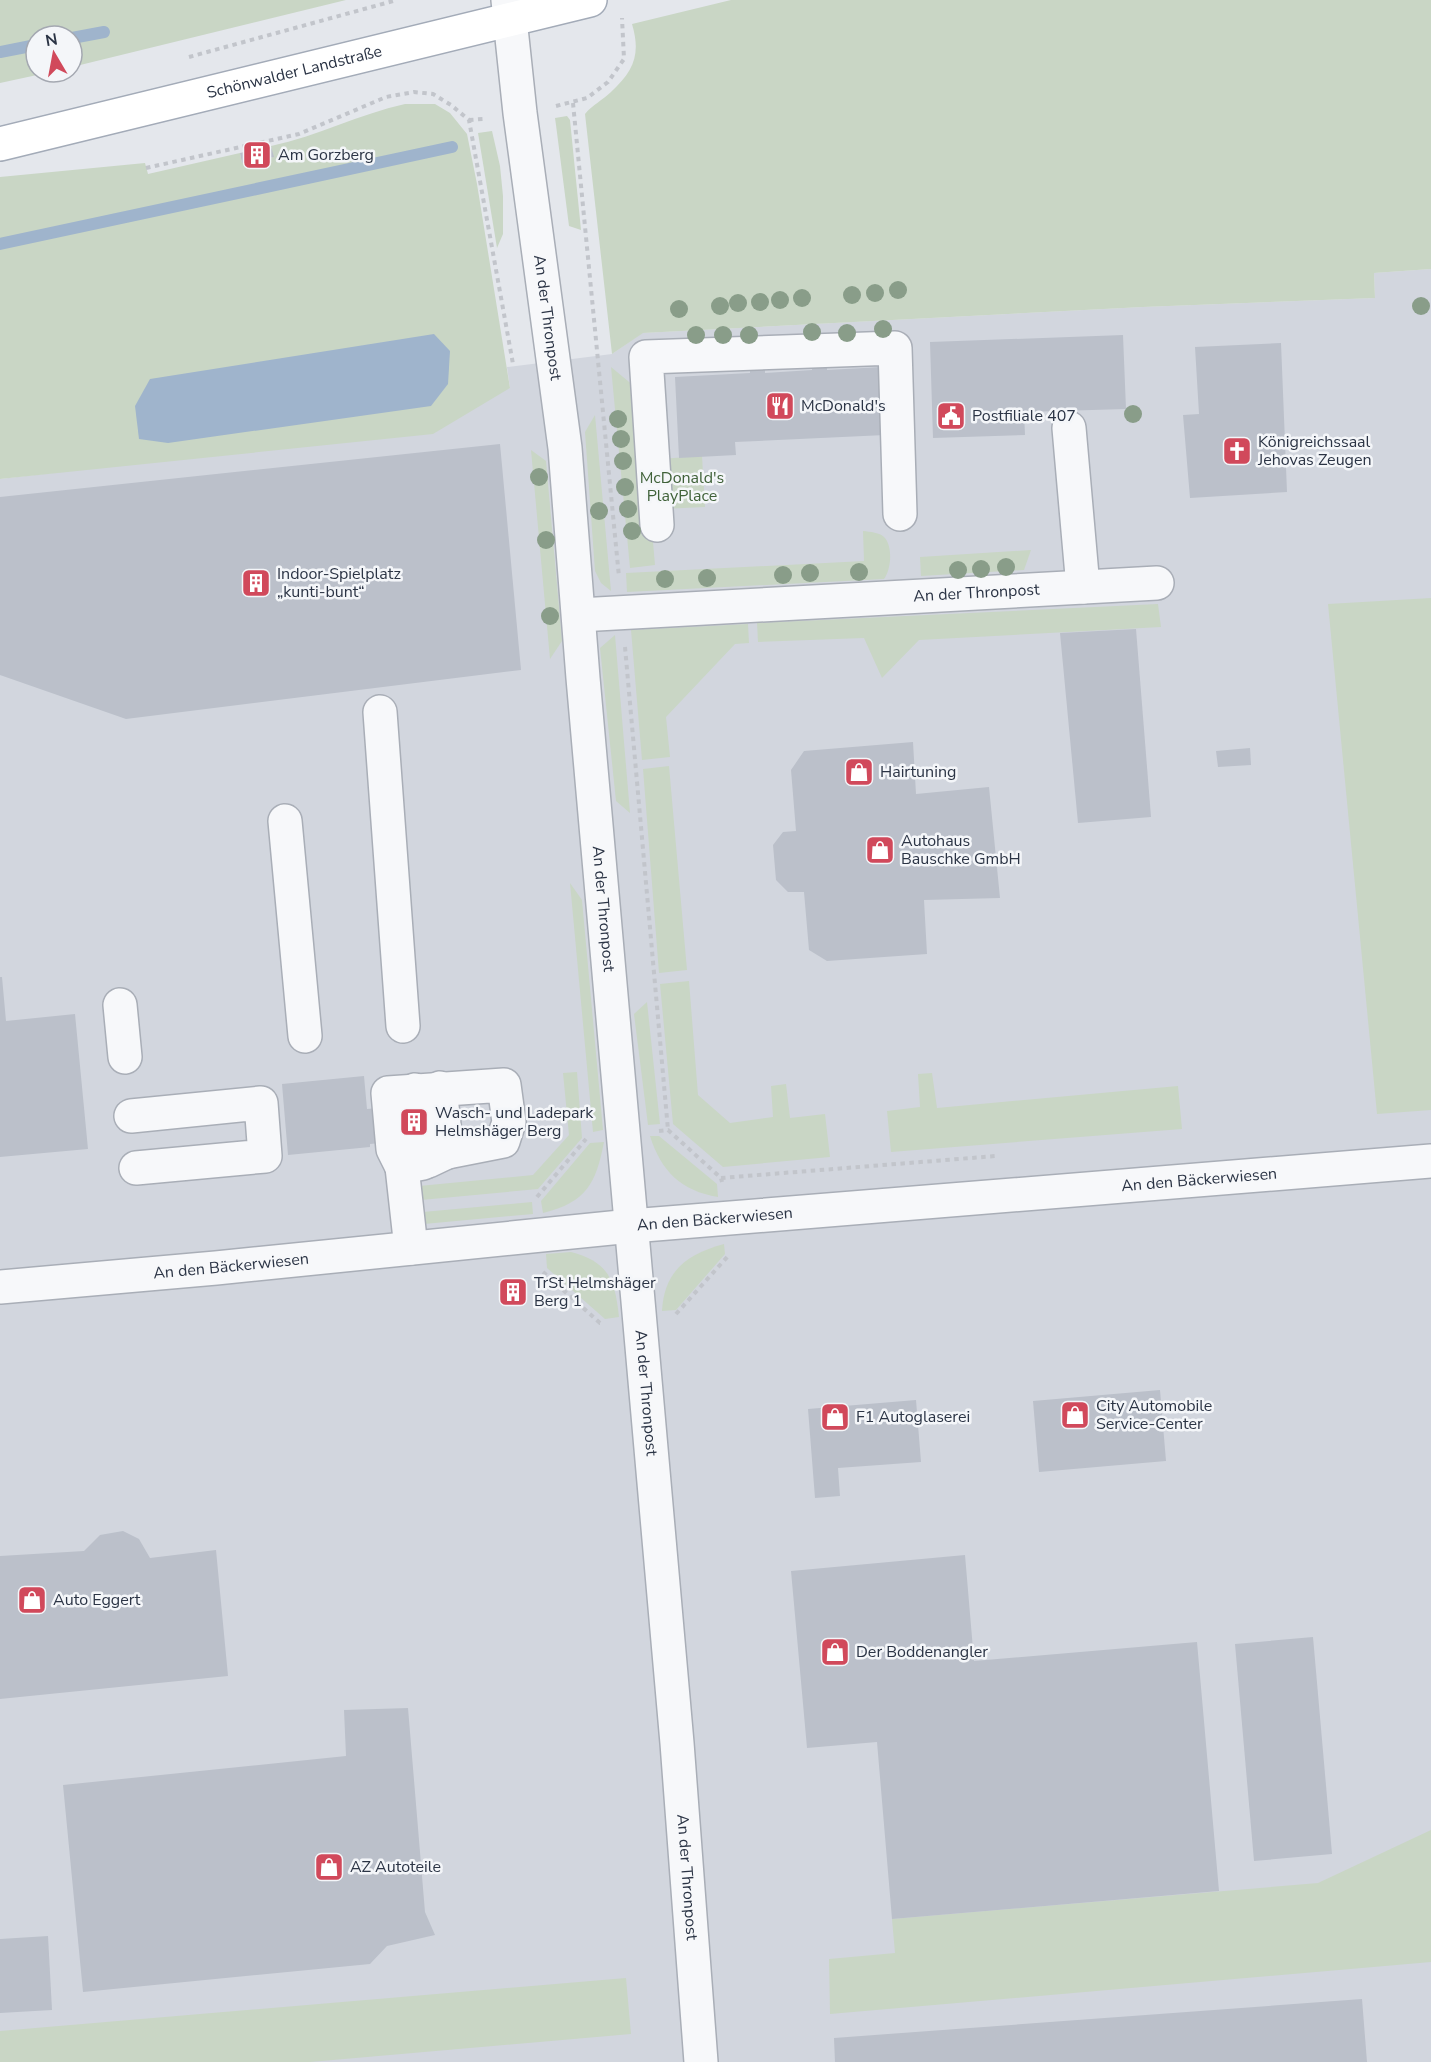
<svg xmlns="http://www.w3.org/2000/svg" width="1431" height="2062" font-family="'Nunito Sans',sans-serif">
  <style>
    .built { fill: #d2d6de }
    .green { fill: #c9d6c5 }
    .water { fill: #9fb4cc }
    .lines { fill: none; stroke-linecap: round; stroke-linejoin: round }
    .stream { stroke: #9fb4cc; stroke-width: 12 }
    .building { fill: #bbc0ca }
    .minor-casing { stroke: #a9aeb7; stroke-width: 36 }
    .major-casing { stroke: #a3abb8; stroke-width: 36 }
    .path { stroke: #c2c5cb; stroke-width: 4; stroke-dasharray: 4.5 4.5; stroke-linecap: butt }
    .minor { stroke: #f7f8fa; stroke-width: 33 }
    .major { stroke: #fff; stroke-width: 33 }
    .tree { fill: #899d89 }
    .labels { text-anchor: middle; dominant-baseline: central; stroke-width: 5; stroke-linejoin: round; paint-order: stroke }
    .street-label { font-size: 16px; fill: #2b3445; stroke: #f4f6f9 }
    .poi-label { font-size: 16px; fill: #2b3445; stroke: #f4f6f9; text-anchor: start }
    .park-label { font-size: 16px; fill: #3f6138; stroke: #f4f6f9 }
  </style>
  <rect width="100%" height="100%" fill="#e4e7ec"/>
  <path class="built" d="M1431 269V2062H0V479L69 471 510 388 507 367 612 354 642 333 1143 307 1375 298 1374 273Z"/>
  <g class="green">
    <path d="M0 0H346L72 67V36H36V72H51L0 83Z"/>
    <path d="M731 0H1431V269L1374 273 1375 298 1143 307 643 333 612 354 585 114C592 105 603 100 611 92 634 71 641 54 632 24Z"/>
    <path d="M405 104H435L450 113 467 134 477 184 510 388 433 434 0 479V177L145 163 148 174 240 153 242 163 273 157 271 146C318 136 359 114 405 104Z"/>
    <path d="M567 116 570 120 581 230 569 226 556 125 555 118Z"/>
    <path d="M492 131 500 166 503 196V234L497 248 478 133Z"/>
    <path d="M611 367 640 391 655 565 630 568Z"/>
    <path d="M595 415 611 591 601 583 595 571 585 432Z"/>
    <path d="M531 450 546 461 562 641 550 659Z"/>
    <path d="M702 456 705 507 662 509 659 459Z"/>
    <path d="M863 531C870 532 880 532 885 538 893 548 891 570 884 579L627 592 626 573 864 561Z"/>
    <path d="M1031 550 1024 570 921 576 920 557Z"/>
    <path d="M1431 598V1110L1377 1114 1328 604Z"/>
    <path d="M1158 604 1161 627 919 640 882 678 864 638 758 642 757 623Z"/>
    <path d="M748 624 749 643 735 644 666 717 670 757 642 760 631 630Z"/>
    <path d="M615 635 630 813 616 801 600 648Z"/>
    <path d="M669 766 687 970 659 973 643 769Z"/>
    <path d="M570 883 582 900 603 1130 593 1132Z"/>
    <path d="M689 981 698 1095 730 1123 773 1117 771 1086 786 1084 790 1118 825 1114 830 1157 723 1167 673 1124 660 984Z"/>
    <path d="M647 1002 660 1124 648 1125 634 1014Z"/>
    <path d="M577 1072 582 1138 538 1189 421 1200 419 1186 533 1175 569 1135 563 1073Z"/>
    <path d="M932 1073 937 1108 1178 1086 1182 1129 891 1152 887 1111 920 1107 918 1074Z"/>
    <path d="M650 1136H659L717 1184 718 1197C681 1191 661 1171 650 1136Z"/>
    <path d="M604 1142C596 1183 587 1202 543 1213L541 1201 590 1143Z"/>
    <path d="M532 1202 533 1214 424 1224 423 1212Z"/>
    <path d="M724 1244 725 1254 676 1310 662 1311C664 1271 687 1254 724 1244Z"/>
    <path d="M571 1252C609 1262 615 1280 619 1317L605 1319 547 1268 546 1254Z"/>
    <path d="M1431 1830V1962L830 2014 829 1959 895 1953 892 1919 1318 1883Z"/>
    <path d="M626 1978 631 2034 310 2062H0V2031Z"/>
  </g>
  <path class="water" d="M434 334 450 351 448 384 431 406 168 443 139 439 135 406 150 379Z"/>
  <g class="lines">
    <g class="stream">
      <path d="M72 38 104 32"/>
      <path d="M0 52 36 45"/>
      <path d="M0 244 452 147"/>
    </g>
  </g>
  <g class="building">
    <path d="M271 146 274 157 242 163 240 153Z"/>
    <path d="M1123 335 1126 409 1024 412 1025 435 933 438 930 342Z"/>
    <path d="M1281 343 1287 492 1190 498 1183 415 1199 414 1195 347Z"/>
    <path d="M812 364H827V370L882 367 885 435 735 442 736 455 679 458 675 377 750 373V367H765V373L812 370Z"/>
    <path d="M500 444 521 670 126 719 0 675V497Z"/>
    <path d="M1136 629 1151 817 1078 823 1060 633Z"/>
    <path d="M913 742 916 794 989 787 1000 898 924 900 927 954 827 961 809 950 804 892H788L776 880 773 845 783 832 796 831 791 770 804 751Z"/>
    <path d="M1250 748 1251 765 1218 767 1216 751Z"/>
    <path d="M0 977H2L6 1021 75 1014 88 1149 0 1157Z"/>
    <path d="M364 1076 367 1109 459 1101 462 1135 370 1144V1147L288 1155 282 1084Z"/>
    <path d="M523 1288V1296L504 1297 503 1289Z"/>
    <path d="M1160 1390 1166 1461 1039 1472 1033 1401Z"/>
    <path d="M916 1400 921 1462 838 1468 840 1496 815 1498 808 1409Z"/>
    <path d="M123 1531 139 1539 150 1558 216 1550 228 1676 0 1699V1556L84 1551 100 1535Z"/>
    <path d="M965 1555 974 1661 1197 1642 1219 1891 892 1919 877 1742 807 1748 791 1571Z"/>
    <path d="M1313 1637 1332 1854 1254 1861 1235 1644Z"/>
    <path d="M408 1708 425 1912 435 1935 387 1946 370 1964 83 1992 63 1785 346 1756 344 1710Z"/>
    <path d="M48 1936 52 2010 0 2013V1939Z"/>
    <path d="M1362 1999 1367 2062H835L834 2038Z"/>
  </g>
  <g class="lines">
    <g class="minor-casing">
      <g id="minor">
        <path id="s1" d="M508 0 520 113 565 448 583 678 677 1743 701 2062"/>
        <path d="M1069 428 1083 587"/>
        <path d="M657 525 646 357 895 348 900 514"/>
        <path id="s2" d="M579 615 1157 583"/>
        <path d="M380 712 403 1026"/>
        <path d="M285 821 305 1036"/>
        <path d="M120 1005 125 1057"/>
        <path d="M131 1116 261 1103 265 1156 136 1168"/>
        <path d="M428 1161 447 1152 440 1088"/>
        <path d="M402 1167 393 1149 388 1093 504 1085 509 1122 503 1141 447 1152"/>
        <path d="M411 1248 402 1167 423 1163 415 1090"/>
        <path id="s3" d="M0 1287 216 1268 631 1226 1431 1161"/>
      </g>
    </g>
    <g class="major-casing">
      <g id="major">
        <path id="s4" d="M0 144 590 0"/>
      </g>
    </g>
    <g class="path">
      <path d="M189 57 397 0"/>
      <path d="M573 103 619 577"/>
      <path d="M556 106 587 98 608 82 624 59 622 18"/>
      <path d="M469 120 483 119"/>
      <path d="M146 168 299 134 386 97 414 92 433 94 451 105 469 120 513 364"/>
      <path d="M625 647 668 1130"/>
      <path d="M659 1131 668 1130 721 1178 722 1182"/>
      <path d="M721 1178 996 1156"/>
      <path d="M537 1197 586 1139"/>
      <path d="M543 1272 600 1323H603"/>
      <path d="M676 1314 729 1255"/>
    </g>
    <use href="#minor" class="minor"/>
    <use href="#major" class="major"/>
  </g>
  <g class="tree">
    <circle cx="898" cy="290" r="9"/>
    <circle cx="875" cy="293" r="9"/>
    <circle cx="852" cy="295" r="9"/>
    <circle cx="802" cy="298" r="9"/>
    <circle cx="780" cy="300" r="9"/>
    <circle cx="760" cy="302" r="9"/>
    <circle cx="738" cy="303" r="9"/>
    <circle cx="720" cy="306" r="9"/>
    <circle cx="1421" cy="306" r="9"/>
    <circle cx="679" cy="309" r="9"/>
    <circle cx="883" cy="329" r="9"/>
    <circle cx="812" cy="332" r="9"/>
    <circle cx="847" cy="333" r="9"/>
    <circle cx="696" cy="335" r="9"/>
    <circle cx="723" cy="335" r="9"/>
    <circle cx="749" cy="335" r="9"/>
    <circle cx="1133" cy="414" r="9"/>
    <circle cx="618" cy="419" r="9"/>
    <circle cx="621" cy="439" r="9"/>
    <circle cx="623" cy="461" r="9"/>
    <circle cx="539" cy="477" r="9"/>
    <circle cx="625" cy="487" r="9"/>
    <circle cx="628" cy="509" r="9"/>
    <circle cx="599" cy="511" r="9"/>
    <circle cx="632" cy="531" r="9"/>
    <circle cx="546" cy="540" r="9"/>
    <circle cx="1006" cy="567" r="9"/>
    <circle cx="981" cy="569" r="9"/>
    <circle cx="958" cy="570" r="9"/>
    <circle cx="859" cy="572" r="9"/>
    <circle cx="810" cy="573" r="9"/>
    <circle cx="783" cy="575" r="9"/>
    <circle cx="707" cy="578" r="9"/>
    <circle cx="665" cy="579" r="9"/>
    <circle cx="550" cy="616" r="9"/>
  </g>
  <defs>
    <g id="building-square" transform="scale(1.5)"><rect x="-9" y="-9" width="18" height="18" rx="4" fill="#d1495b" stroke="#f4f6f9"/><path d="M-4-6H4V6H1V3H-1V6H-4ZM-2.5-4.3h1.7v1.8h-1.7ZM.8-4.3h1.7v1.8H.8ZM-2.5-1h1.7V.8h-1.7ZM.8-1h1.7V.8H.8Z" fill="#fff"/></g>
    <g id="restaurant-square" transform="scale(1.5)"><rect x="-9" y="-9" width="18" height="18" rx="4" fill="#d1495b" stroke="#f4f6f9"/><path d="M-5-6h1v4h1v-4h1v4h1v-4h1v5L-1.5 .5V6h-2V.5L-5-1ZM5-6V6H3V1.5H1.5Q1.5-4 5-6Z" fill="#fff"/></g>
    <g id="civic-square" transform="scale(1.5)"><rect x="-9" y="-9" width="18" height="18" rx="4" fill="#d1495b" stroke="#f4f6f9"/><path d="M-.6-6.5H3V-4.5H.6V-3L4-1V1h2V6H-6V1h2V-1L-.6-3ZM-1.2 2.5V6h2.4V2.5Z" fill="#fff"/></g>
    <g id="church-square" transform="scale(1.5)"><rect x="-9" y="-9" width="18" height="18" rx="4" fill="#d1495b" stroke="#f4f6f9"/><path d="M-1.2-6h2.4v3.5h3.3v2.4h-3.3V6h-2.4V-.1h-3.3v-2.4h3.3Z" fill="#fff"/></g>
    <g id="shop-square" transform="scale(1.5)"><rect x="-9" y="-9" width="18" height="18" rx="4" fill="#d1495b" stroke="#f4f6f9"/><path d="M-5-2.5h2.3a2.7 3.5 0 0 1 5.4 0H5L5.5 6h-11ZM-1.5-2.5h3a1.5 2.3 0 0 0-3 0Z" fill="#fff"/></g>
  </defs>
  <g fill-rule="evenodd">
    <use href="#building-square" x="257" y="155"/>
    <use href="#restaurant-square" x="780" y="406"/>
    <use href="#civic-square" x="951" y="416"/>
    <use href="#church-square" x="1237" y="451"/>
    <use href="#building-square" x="256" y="583"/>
    <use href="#shop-square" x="859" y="772"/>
    <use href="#shop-square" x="880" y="850"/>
    <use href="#building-square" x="414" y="1122"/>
    <use href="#building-square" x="513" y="1292"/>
    <use href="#shop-square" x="1075" y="1415"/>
    <use href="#shop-square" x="835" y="1417"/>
    <use href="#shop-square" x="32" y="1600"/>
    <use href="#shop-square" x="835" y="1652"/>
    <use href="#shop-square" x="329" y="1867"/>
  </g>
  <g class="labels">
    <g class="street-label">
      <text stroke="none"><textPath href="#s4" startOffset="303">Schönwalder Landstraße</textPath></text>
      <text stroke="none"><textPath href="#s1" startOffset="320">An der Thronpost</textPath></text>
      <text stroke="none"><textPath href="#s2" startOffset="398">An der Thronpost</textPath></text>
      <text stroke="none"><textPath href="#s1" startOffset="914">An der Thronpost</textPath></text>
      <text stroke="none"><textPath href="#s3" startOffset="1204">An den Bäckerwiesen</textPath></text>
      <text stroke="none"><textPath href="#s3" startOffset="718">An den Bäckerwiesen</textPath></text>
      <text stroke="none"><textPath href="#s3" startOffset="232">An den Bäckerwiesen</textPath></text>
      <text stroke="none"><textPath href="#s1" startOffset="1400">An der Thronpost</textPath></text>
      <text stroke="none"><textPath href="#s1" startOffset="1886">An der Thronpost</textPath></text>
    </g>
    <g class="poi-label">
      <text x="278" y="155">Am Gorzberg</text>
      <text x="801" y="406">McDonald's</text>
      <text x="972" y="416">Postfiliale 407</text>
      <text x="1258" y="442">Königreichssaal<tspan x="1258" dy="18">Jehovas Zeugen</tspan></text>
      <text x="277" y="574">Indoor-Spielplatz<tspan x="277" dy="18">„kunti-bunt“</tspan></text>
      <text x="880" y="772">Hairtuning</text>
      <text x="901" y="841">Autohaus<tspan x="901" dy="18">Bauschke GmbH</tspan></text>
      <text x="435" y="1113">Wasch- und Ladepark<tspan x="435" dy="18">Helmshäger Berg</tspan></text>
      <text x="534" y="1283">TrSt Helmshäger<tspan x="534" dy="18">Berg 1</tspan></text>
      <text x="1096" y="1406">City Automobile<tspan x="1096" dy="18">Service-Center</tspan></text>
      <text x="856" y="1417">F1 Autoglaserei</text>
      <text x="53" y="1600">Auto Eggert</text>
      <text x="856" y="1652">Der Boddenangler</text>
      <text x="350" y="1867">AZ Autoteile</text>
    </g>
    <g class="park-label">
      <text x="682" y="478">McDonald's<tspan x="682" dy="18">PlayPlace</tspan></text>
    </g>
  </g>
  <g transform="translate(54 54) rotate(350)"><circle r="28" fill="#f4f6f9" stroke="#a4a8b1" stroke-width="1.5"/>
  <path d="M0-4.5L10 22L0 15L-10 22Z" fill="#d1495b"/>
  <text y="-9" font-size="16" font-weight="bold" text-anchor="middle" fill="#2b3445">N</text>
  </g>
</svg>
